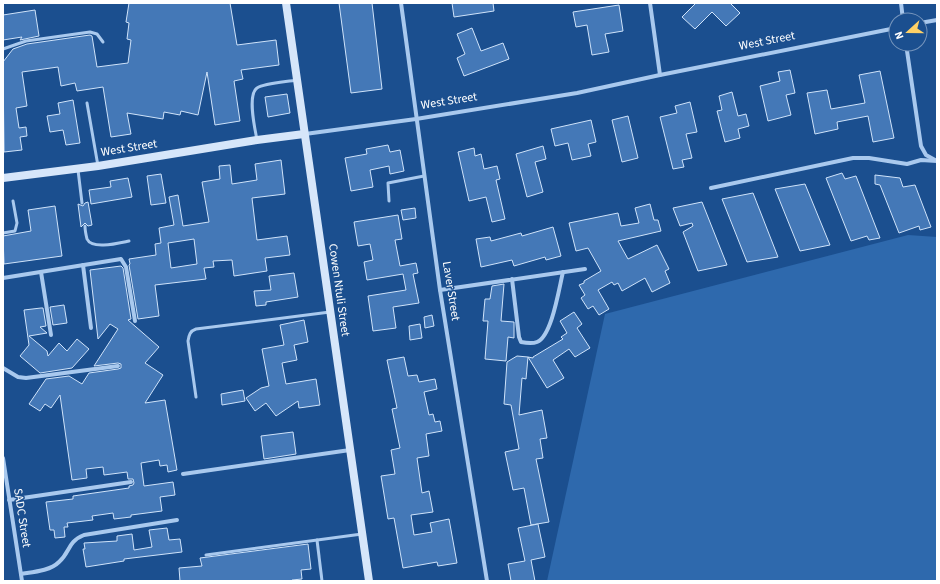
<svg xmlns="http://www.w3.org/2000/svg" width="940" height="584" font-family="'Source Sans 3',sans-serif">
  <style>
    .green { fill: #2e69ad }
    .building { fill: #4478b7; stroke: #cfe3fa; fill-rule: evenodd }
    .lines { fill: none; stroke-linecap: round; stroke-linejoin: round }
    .lane { stroke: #a9c9ee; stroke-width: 3 }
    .street { stroke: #a9c9ee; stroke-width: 4 }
    .secondary { stroke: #d6e6fa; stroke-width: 8 }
    .labels { text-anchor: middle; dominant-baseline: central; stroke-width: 3; stroke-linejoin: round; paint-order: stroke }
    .street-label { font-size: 12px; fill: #fff; stroke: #1b4f8f }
  </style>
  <rect width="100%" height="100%" fill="#1b4f8f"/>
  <path class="green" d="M908 235 937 237V581H547L605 314Z"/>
  <g class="building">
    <path d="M129 3H230L237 45 276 40 279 65 241 70 243 79 234 81 240 121 215 125 207 72 198 115 181 111 180 115 164 112 163 119 127 113 131 134 111 137 103 87 77 91 75 83 61 86 58 67 22 72 27 106 16 108 19 128 26 127 27 136 20 137 22 150 4 152 3 62 13 49 27 44 90 35 92 36 97 67 128 63 131 40 127 39 129 23 126 22Z"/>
    <path d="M339 3H372L382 89 351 93Z"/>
    <path d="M452 3H493L494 11 454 17Z"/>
    <path d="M696 3H730L740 13 726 26 712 12 695 29 682 17Z"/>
    <path d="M619 5 623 31 605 34 609 52 592 55 587 25 576 27 573 12Z"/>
    <path d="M35 10 39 36 20 40 22 37 3 40V15Z"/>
    <path d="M472 28 481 51 503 43 509 59 464 76 457 58 465 54 457 34Z"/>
    <path d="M790 70 795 93 786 95 791 115 768 121 760 86 780 81 778 72Z"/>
    <path d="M880 71 894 138 873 142 868 116 837 122 838 129 815 134 807 93 827 90 831 109 865 103 859 75Z"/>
    <path d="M732 92 738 116 746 114 749 126 738 129 740 138 725 142 717 111 722 110 719 96Z"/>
    <path d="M287 94 290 113 268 117 265 97Z"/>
    <path d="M73 100 80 143 66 145 63 130 50 132 47 116 60 114 58 103Z"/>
    <path d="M690 102 697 132 686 134 692 158 682 160 684 167 673 169 660 117 677 113 675 106Z"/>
    <path d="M628 116 638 158 622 162 612 120Z"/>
    <path d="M591 120 596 142 588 144 591 156 572 160 568 143 555 146 551 129Z"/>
    <path d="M388 145 390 152 400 150 404 171 390 174 389 166 370 170 373 187 351 191 345 158 367 154 366 149Z"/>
    <path d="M543 146 546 159 535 162 543 192 527 197 516 154Z"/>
    <path d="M474 148 475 156 481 154 484 169 497 166 500 179 496 180 505 219 492 222 486 197 469 201 458 152Z"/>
    <path d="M281 160 285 194 252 198 257 240 287 236 290 255 265 258 267 271 234 276 232 260 213 261 214 267 204 268 206 279 155 285 159 316 138 319 129 265 130 264 129 259 156 255 155 244 161 243 159 228 174 225 169 197 178 195 183 226 209 222 202 182 220 179 219 166 230 165 232 184 257 180 255 164ZM194 239 197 264 171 268 168 243Z"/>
    <path d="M842 173 845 179 856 176 880 238 869 240 867 236 851 241 826 178Z"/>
    <path d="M161 174 166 203 151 205 147 176Z"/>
    <path d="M875 175 900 178 903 187 915 185 931 227 920 230 919 226 899 233 880 185 875 184Z"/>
    <path d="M128 178 132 197 91 204 89 190 111 187 110 181Z"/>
    <path d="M805 184 830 245 800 251 775 189Z"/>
    <path d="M753 193 778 257 747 262 722 199Z"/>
    <path d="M88 202 92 225 88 226 85 223 81 227 78 204 83 206 85 203Z"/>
    <path d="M702 202 727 265 698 271 683 232 693 226 692 223 680 226 673 208Z"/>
    <path d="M650 204 654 220H658L661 231 618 241 628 259 657 245 669 269 665 271 670 283 652 292 645 278 622 291 618 283 614 285 612 282 598 290 609 309 599 315 593 306 588 309 581 298 585 295 579 285 584 283V281L601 271 588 248 576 251 569 223 618 213 621 226 639 223 635 208Z"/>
    <path d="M55 206 62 256 4 264 3 236 31 231 28 210Z"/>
    <path d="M415 208 416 218 403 220 401 210Z"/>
    <path d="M398 215 402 239 395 240 400 266 416 263 418 273 413 274 419 303 393 307 396 328 373 331 368 296 406 290 403 274 367 280 364 262 373 260 370 244 358 246 354 222Z"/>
    <path d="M553 227 561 256 546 260 545 257 514 266 512 260 481 267 476 239 490 237 491 241 521 233 522 236Z"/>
    <path d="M121 266 123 268 131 319 128 320 159 347 145 363 163 375 145 403 165 400 177 470 168 472 167 465 160 466 159 460 141 463 144 486 173 482 175 495 160 497 162 511 131 515V517L114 519 113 513 92 516 93 520 67 523 68 527H64L65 537 55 538 54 530H50L46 502 73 499V496L129 488V486L133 485 134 483 133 479H128L127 472 104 475 103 467 86 469 87 478 72 480 60 395 51 408 45 404 40 411 29 404 46 379 69 376 82 384 89 373 118 369 121 368V364L118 363 94 366 118 329 110 324 98 339 90 270Z"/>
    <path d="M294 273 298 297 266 302V305L256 306 254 291 271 290 269 276Z"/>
    <path d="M504 284 501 321 514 322V338L508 337 506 361 485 359 488 321H483L485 299H490L492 286Z"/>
    <path d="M64 305 67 323 53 325 50 307Z"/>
    <path d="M41 308H43L46 326 40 327 47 333 29 336 47 351 48 356 59 343 67 351 77 339 89 349 72 368 40 373 20 356 29 345 24 310Z"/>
    <path d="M574 312 582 324 577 328 590 348 575 357 569 349 553 360 564 378 547 388 528 357 533 358V357L563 339 561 337 567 333 560 321Z"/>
    <path d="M432 315 434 326 425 328 424 317Z"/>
    <path d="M304 320 308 342 294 345 297 360 282 363 286 384 316 379 320 405 299 408 298 401 276 416 266 403 255 411 246 398 261 388 269 386 262 349 284 345 280 325Z"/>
    <path d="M420 324 422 338 410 340 409 326Z"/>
    <path d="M517 356 528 357 526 379 522 378 519 415 542 410 547 438 540 439 543 458 536 459 549 522 531 525 524 488 513 490 505 452 519 449 511 405 504 404 507 362Z"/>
    <path d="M404 357 408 376 417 375 419 382 435 379 437 389 424 392 429 415 433 414 435 422 440 421 442 431 426 434 429 456 417 458 422 493 429 491 433 512 411 515 414 535 432 532 430 523 449 519 457 563 438 566 437 562 403 568 394 518 388 519 381 476 395 474 391 450 400 448 392 409 397 408 387 360Z"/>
    <path d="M243 390 245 401 222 405 221 394Z"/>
    <path d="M293 432 296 454 264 459 261 436Z"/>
    <path d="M538 524 545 557 531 560 535 581H511L508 564 525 561 518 528Z"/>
    <path d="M167 528 169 540 180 539 182 552 124 559V561L86 567 83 549H85L84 543 117 541V536L132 534 134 550 152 547 149 530Z"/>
    <path d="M308 544 311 569 301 570 302 579 292 580V581H180L179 568 202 566 200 558Z"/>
  </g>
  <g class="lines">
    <g class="lane">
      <path d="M3 49 26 41 90 32 97 34 103 42"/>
      <path d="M87 103 98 166"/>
      <path d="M257 140C255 129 247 95 257 88 265 83 286 82 297 80"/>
      <path d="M78 170 82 203"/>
      <path d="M389 201 388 183 424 176"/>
      <path d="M85 226C85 230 86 235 87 239 92 250 119 243 129 241"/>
      <path d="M3 233 15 231 17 223 13 201"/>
      <path d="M196 397 188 341C189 335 190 331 196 329L330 312"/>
      <path d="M317 540 322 581"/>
      <path d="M206 555 362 534"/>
    </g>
    <g class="street">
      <path d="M401 3 440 290 487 581"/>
      <path d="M650 3 660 75"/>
      <path d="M901 3 903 20"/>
      <path d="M920 23 937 20"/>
      <path d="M906 44 921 146 926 155 935 160"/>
      <path d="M305 134 416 119 577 93 660 75 896 28"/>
      <path d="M711 188 853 158H869L907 164 921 160 937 161"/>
      <path d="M83 265 91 328"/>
      <path d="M41 272 51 335"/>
      <path d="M3 278 121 259 126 267 135 321"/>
      <path d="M512 279 519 337 521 342C526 343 532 344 537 342 552 336 559 288 563 272"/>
      <path d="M440 290 585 269"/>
      <path d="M3 368 18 377 26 378 118 366"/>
      <path d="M3 458 22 581"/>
      <path d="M183 474 350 450"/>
      <path d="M9 500 131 482"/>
      <path d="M21 574C33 572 50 571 59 562 71 551 67 542 84 535L177 520"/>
    </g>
    <g class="secondary">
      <path d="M286 3 369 581"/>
      <path d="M3 178 98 166 257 140 304 134"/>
    </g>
  </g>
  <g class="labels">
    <g class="street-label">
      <text transform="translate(767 41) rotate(-11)">West Street</text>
      <text transform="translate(449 101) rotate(-9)">West Street</text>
      <text transform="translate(129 148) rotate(-9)">West Street</text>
      <text transform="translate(339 290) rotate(82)">Cowen Ntuli Street</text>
      <text transform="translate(451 291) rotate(81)">Laver Street</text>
      <text transform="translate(22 518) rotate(81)">SADC Street</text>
    </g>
  </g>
  <rect width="940" height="584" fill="none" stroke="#ffffff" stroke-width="8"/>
  <g transform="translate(908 32) rotate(249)"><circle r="19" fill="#1b4f8f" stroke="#7695bc"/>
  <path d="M0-3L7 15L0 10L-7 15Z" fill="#ffd166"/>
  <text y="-6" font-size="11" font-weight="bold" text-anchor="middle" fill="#ffffff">N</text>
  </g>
</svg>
